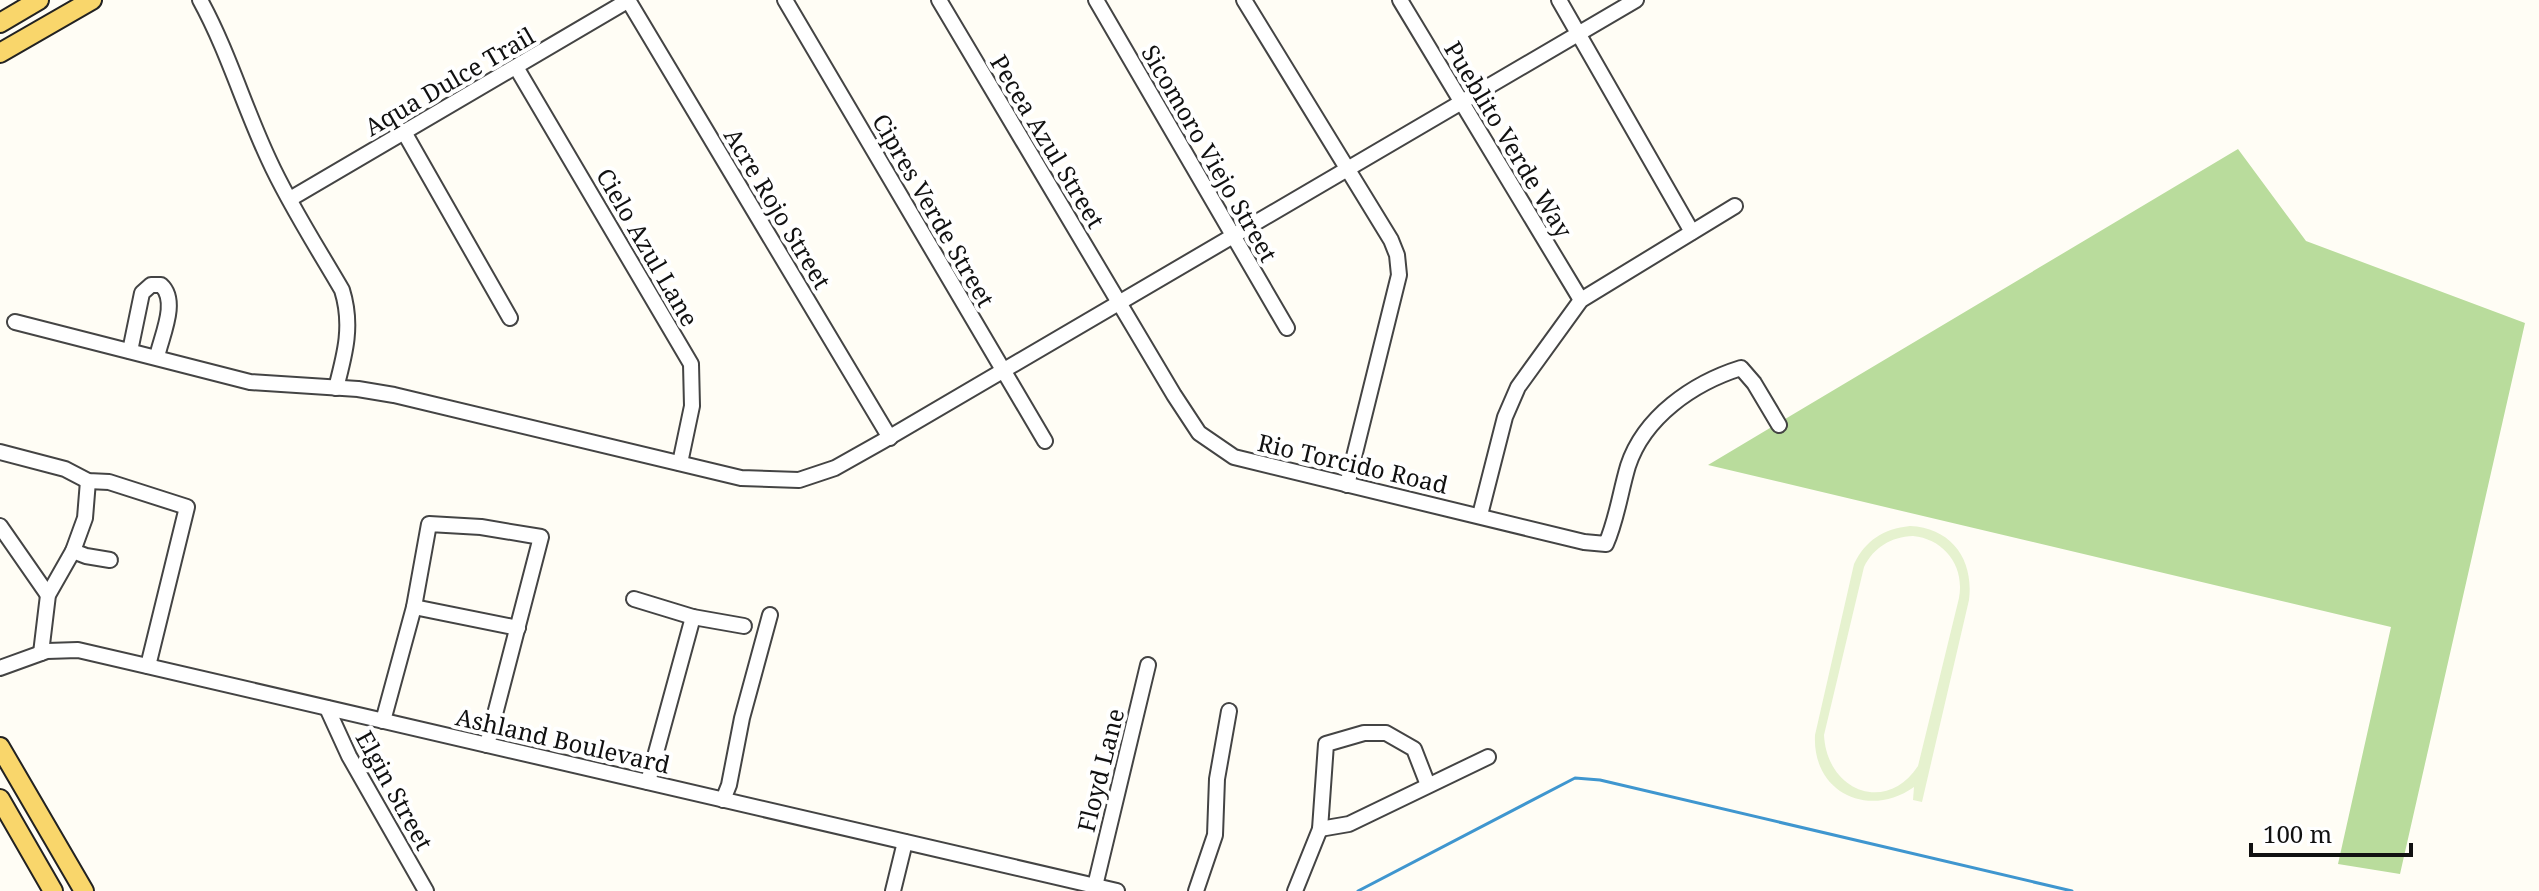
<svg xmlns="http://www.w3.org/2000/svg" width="2539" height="891" font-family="'Noto Serif',serif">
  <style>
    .forest { fill: #b9dc9c }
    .pitch { fill: #e6f2cf; fill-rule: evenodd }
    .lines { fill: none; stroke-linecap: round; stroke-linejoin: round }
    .stream { stroke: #3f96cf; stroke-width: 3 }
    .minor-casing { stroke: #444; stroke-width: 18 }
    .major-casing { stroke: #222; stroke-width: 22 }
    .minor { stroke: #fff; stroke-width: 14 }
    .major { stroke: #f9d66b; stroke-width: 18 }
    .labels { text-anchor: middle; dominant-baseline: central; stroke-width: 8; stroke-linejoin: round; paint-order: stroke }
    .street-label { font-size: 24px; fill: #111; stroke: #fff }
  </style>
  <rect width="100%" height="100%" fill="#fffdf5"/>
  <path class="forest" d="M2238 149 2306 241 2525 323 2400 874 2338 864 2391 627 1708 465Z"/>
  <path class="pitch" d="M1910 526C1952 528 1974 560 1969 600L1922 802 1913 800 1914 787C1869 819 1812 793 1815 735L1854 564C1866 540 1883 529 1910 526ZM1913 536C1944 539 1965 566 1959 598L1918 766C1887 814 1827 792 1824 735L1864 567C1874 547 1891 537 1913 536Z"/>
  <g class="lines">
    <path class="stream" d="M1358 891 1575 778 1600 780 2072 891"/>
    <g class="minor-casing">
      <g id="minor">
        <path d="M200 0C228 51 244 107 269 160 289 204 317 247 342 290 353 325 345 354 336 388"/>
        <path d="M628 0 890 438"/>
        <path d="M785 0 1045 441"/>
        <path d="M939 0 1174 395 1199 433 1234 457 1584 542 1606 544C1617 519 1620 493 1628 466 1644 417 1693 383 1741 368L1754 383 1779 425"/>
        <path d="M1096 0 1287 328"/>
        <path d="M1244 0 1391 240 1397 255 1399 275 1347 485"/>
        <path d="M1400 0 1581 300"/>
        <path d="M1559 0 1692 232"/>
        <path d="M516 67 691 364 692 406 680 463"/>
        <path d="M404 132 510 318"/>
        <path d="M290 199 629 0"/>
        <path d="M15 322 250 382 358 389 394 395 741 478 799 480 835 468 883 441 1636 0"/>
        <path d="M130 351 142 293 151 285H161C179 301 161 337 157 357"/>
        <path d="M0 452 65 469 88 481 109 482 187 507 148 666"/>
        <path d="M1480 515 1505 417 1518 387 1581 300 1735 206"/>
        <path d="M0 526 48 595"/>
        <path d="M73 551 86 556 110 560"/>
        <path d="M634 599 693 617 744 626"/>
        <path d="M414 607 518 628"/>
        <path d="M41 653 48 595 73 551 85 518 88 481"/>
        <path d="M0 668 47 651 78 650 1117 891"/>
        <path d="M327 708 349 756 426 891"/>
        <path d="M383 721 414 607 429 524 481 527 541 537 487 745"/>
        <path d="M648 782 693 617"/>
        <path d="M723 800 729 785 742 718 770 615"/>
        <path d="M1320 829 1349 824 1488 757"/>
        <path d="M1095 886 1148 665"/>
        <path d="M893 891 905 842"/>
        <path d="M1196 891 1215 835 1217 779 1229 711"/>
        <path d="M1295 891 1320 829 1326 744 1364 733H1386L1414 749 1428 785"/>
      </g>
    </g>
    <g class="major-casing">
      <g id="major">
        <path d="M0 23 39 0"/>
        <path d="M0 53 92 0"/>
        <path d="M0 747 84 891"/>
        <path d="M0 799 53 891"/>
      </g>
    </g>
    <use href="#minor" class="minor"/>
    <use href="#major" class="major"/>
  </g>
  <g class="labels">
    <g class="street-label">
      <text transform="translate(449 81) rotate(-30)">Aqua Dulce Trail</text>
      <text transform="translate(1509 139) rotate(59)">Pueblito Verde Way</text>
      <text transform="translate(1048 141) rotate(59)">Pecea Azul Street</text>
      <text transform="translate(1210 153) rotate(60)">Sicomoro Viejo Street</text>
      <text transform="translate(778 208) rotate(59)">Acre Rojo Street</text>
      <text transform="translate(934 210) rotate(60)">Cipres Verde Street</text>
      <text transform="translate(648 247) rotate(60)">Cielo Azul Lane</text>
      <text transform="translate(1353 463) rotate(13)">Rio Torcido Road</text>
      <text transform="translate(563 740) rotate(13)">Ashland Boulevard</text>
      <text transform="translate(1100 770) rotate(-76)">Floyd Lane</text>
      <text transform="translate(395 790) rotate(61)">Elgin Street</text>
    </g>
  </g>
  <path d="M2251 843v12h160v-12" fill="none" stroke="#111111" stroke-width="4"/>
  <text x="2263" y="843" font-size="24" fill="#111111" stroke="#ffffff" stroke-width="6" paint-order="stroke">100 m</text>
</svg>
